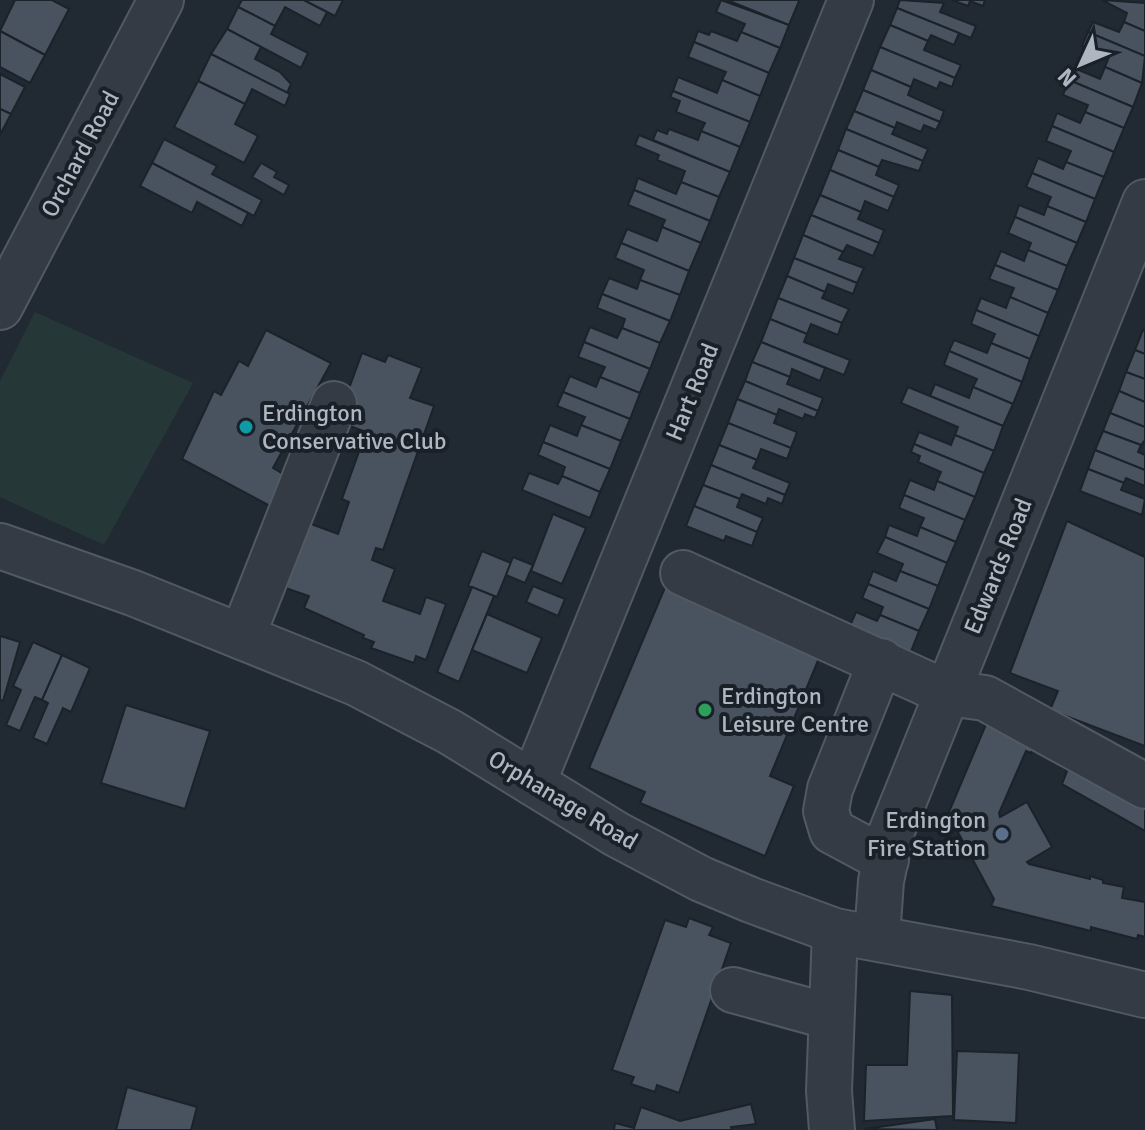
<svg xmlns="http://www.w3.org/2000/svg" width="1145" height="1130" font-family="Signika,sans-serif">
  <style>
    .green { fill: #253736 }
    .building { fill: #49535f; stroke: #1b222a; stroke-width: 2 }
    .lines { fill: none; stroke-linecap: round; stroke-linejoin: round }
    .minor-casing { stroke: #515962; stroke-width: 48 }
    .minor { stroke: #343b44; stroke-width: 44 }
    .culture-dot { fill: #0f9aa8; stroke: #192028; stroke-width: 3 }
    .leisure-dot { fill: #2e9e5b; stroke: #192028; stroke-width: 3 }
    .service-dot { fill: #5c6f8a; stroke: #192028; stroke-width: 3 }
    .labels { text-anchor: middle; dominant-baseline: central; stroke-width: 8; stroke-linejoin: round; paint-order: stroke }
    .street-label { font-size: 24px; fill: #aeb6c1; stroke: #192028 }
    .poi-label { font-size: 24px; fill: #aeb6c1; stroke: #192028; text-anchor: start }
  </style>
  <rect width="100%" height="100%" fill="#212933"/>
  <path class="green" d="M35 312 193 383 104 545 0 497V381Z"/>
  <g class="building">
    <path d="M15 0H52L69 9 45 55 0 31Z"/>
    <path d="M242 0H304L327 12 320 26 285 7 275 26 238 7Z"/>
    <path d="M304 0H343L335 16Z"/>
    <path d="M721 0 789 25 780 48 741 32 745 24 716 12Z"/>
    <path d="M727 0H798L799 1 789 25Z"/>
    <path d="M900 0 944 3 940 12 976 26 971 38 897 8Z"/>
    <path d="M952 0H985L983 6 970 1 968 6Z"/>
    <path d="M1102 0 1145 3V31L1124 22 1127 13Z"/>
    <path d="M238 7 275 26 271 34 308 53 301 68 227 29Z"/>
    <path d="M897 8 959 33 954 45 931 35 928 41 890 25Z"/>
    <path d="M1093 22 1119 32 1124 22 1145 31V56L1088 32Z"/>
    <path d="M890 25 928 41 924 50 961 65 955 78 880 47Z"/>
    <path d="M227 29 261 47 255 59 280 72 291 84 287 93 211 54Z"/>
    <path d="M0 31 45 55 30 83 0 67Z"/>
    <path d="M698 31 709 35 711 31 737 41 741 32 780 48 769 73 694 42Z"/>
    <path d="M1088 32 1145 56 1142 83 1105 67 1109 57 1082 46Z"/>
    <path d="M694 42 769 73 760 96 722 80 726 72 688 57Z"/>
    <path d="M880 47 955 78 952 87 940 82 937 89 914 79 911 87 871 70Z"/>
    <path d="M211 54 290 94 285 106 252 89 245 104 198 81Z"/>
    <path d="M1105 67 1142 83 1133 107 1069 80 1074 68 1100 79Z"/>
    <path d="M871 70 911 87 908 95 944 111 940 122 863 90Z"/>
    <path d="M0 74 25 87 11 114 0 109Z"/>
    <path d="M678 77 717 93 722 80 760 96 750 122 673 91Z"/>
    <path d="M1069 80 1133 107 1124 128 1085 112 1088 105 1063 95Z"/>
    <path d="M198 81 245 104 235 124 258 136 244 163 174 127Z"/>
    <path d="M863 90 940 122 936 130 924 125 921 132 897 122 895 128 854 111Z"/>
    <path d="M673 91 750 122 740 147 701 131 705 123 676 112 680 101 670 97Z"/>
    <path d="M0 109 11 114 0 135Z"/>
    <path d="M854 111 895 128 892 134 928 149 923 161 846 129Z"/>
    <path d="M1085 112 1124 128 1114 152 1052 126 1057 113 1080 123Z"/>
    <path d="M1052 126 1114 152 1104 177 1066 162 1071 151 1046 141Z"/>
    <path d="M669 129 698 140 701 131 740 147 730 172 653 140 657 130 667 134Z"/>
    <path d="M846 129 923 161 919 171 882 160 879 167 838 150Z"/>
    <path d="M639 135 730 172 719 197 681 182 685 171 657 160 659 155 635 145Z"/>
    <path d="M164 139 217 166 212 174 262 200 254 216 152 163Z"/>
    <path d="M838 150 879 167 876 175 899 185 894 197 830 170Z"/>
    <path d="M1038 158 1063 169 1066 162 1104 177 1095 199 1032 173Z"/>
    <path d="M152 163 248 213 242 226 197 202 192 213 140 186Z"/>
    <path d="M261 163 277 172 274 177 289 185 284 195 252 177Z"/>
    <path d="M830 170 894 197 888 211 865 201 861 212 820 195Z"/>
    <path d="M1032 173 1095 199 1086 222 1047 206 1051 197 1026 187Z"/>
    <path d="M638 178 676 194 681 182 719 197 710 221 634 190Z"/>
    <path d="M634 190 710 221 701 243 662 227 665 220 628 205Z"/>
    <path d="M820 195 861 212 858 219 884 230 879 243 811 215Z"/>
    <path d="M1019 205 1044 215 1047 206 1086 222 1077 243 1015 217Z"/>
    <path d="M811 215 879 243 873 256 847 245 843 252 803 235Z"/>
    <path d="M1015 217 1077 243 1067 266 1028 250 1031 243 1008 233Z"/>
    <path d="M662 227 701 243 689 271 621 243 627 229 657 241Z"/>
    <path d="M803 235 843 252 839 259 864 268 857 283 794 258Z"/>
    <path d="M621 243 689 271 680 295 640 280 644 270 615 258Z"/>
    <path d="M1028 250 1067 266 1058 290 995 265 1001 251 1024 261Z"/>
    <path d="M794 258 857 283 853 294 828 284 825 292 787 276Z"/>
    <path d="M995 265 1058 290 1048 313 1010 297 1014 288 989 279Z"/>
    <path d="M787 276 825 292 822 298 849 309 842 323 778 298Z"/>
    <path d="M609 278 637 289 640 280 680 295 670 321 602 294Z"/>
    <path d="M602 294 670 321 660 343 622 328 625 319 597 308Z"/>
    <path d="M1010 297 1048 313 1039 336 976 310 981 298 1006 308Z"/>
    <path d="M778 298 842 323 838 335 811 324 807 334 770 319Z"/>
    <path d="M976 310 1039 336 1030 359 991 343 995 334 971 324Z"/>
    <path d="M770 319 807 334 804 342 850 360 844 375 761 342Z"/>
    <path d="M590 327 617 338 622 328 660 343 650 369 584 342Z"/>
    <path d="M266 330 331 363 273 468 288 477 272 507 182 459 214 391 221 395 239 361 248 366Z"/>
    <path d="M1143 330 1145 331V354L1135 350Z"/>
    <path d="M954 340 987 353 991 343 1030 359 1022 382 949 351Z"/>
    <path d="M584 342 650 369 640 393 600 377 605 367 578 357Z"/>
    <path d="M761 342 825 368 820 381 792 369 790 377 752 362Z"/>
    <path d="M1135 350 1145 354V379L1126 372Z"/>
    <path d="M949 351 1022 382 1013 404 973 387 977 379 944 365Z"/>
    <path d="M362 353 385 362 388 355 422 368 410 398 434 406 383 550 376 548 372 560 395 569 383 601 420 614 426 597 446 604 426 660 416 656 414 663 371 648 374 642 363 638 364 635 304 608 309 596 277 585 303 521 338 534 349 502 342 499 366 432 337 421Z"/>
    <path d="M752 362 790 377 787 384 823 398 818 411 745 381Z"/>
    <path d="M1126 372 1145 379V402L1119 391Z"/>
    <path d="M570 376 596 387 600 377 640 393 630 419 563 392Z"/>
    <path d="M745 381 818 411 815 418 805 414 803 419 779 409 777 415 737 399Z"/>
    <path d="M935 384 969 398 973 387 1013 404 1003 426 930 396Z"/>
    <path d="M908 387 1003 426 994 451 955 435 958 427 901 403Z"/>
    <path d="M1119 391 1145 402V427L1110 413Z"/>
    <path d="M563 392 630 419 621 441 581 425 585 417 557 406Z"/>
    <path d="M737 399 777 415 774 423 797 432 791 448 728 423Z"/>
    <path d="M1110 413 1145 427V440L1141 445 1103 431Z"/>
    <path d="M728 423 791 448 787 459 761 449 757 460 719 445Z"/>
    <path d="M550 425 577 436 581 425 621 441 610 469 543 442Z"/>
    <path d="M1103 431 1141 445 1138 452 1145 455V470L1095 450Z"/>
    <path d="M919 432 951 445 955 435 994 451 984 473 914 444Z"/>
    <path d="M543 442 610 469 600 492 562 476 565 467 538 455Z"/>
    <path d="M914 444 984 473 975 497 937 481 941 472 918 462 920 456 911 452Z"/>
    <path d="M719 445 757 460 753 468 790 483 785 495 711 465Z"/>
    <path d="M1095 450 1145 470V486L1126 478 1124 483 1088 469Z"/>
    <path d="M711 465 785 495 782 504 768 498 766 504 742 494 740 499 703 485Z"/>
    <path d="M1088 469 1124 483 1121 490 1145 499 1142 515 1080 491Z"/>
    <path d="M529 473 558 484 562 476 600 492 590 518 522 490Z"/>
    <path d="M910 480 934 490 937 481 975 497 965 520 904 495Z"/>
    <path d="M703 485 740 499 737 507 763 518 757 532 694 506Z"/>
    <path d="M904 495 965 520 956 542 920 527 924 518 899 508Z"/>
    <path d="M694 506 757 532 752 546 726 536 724 541 686 526Z"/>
    <path d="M553 514 586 528 562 584 531 571Z"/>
    <path d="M1067 521 1145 557V746L1050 710 1058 691 1010 673Z"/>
    <path d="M889 525 917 536 920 527 956 542 947 563 885 537Z"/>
    <path d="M885 537 947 563 938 586 900 571 903 564 877 553Z"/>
    <path d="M482 551 511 563 497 597 468 586Z"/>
    <path d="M513 557 533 565 525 583 506 575Z"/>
    <path d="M873 571 896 581 900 571 938 586 929 609 868 584Z"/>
    <path d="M868 584 929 609 919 631 880 615 883 607 862 598Z"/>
    <path d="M666 585 822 651 770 776 794 786 765 856 640 803 645 792 589 768Z"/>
    <path d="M533 586 565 599 558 616 526 602Z"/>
    <path d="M472 587 494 596 459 682 437 672Z"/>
    <path d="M856 612 877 621 880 615 919 631 910 654 849 628Z"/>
    <path d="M487 614 542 638 527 673 472 650Z"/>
    <path d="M0 636 20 642 3 701 0 700Z"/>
    <path d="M33 642 62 655 42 700 35 697 20 731 6 725 21 690 13 686Z"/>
    <path d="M62 655 90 668 71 712 63 708 47 744 33 738 48 703 42 700Z"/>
    <path d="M126 705 210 731 185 809 101 783Z"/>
    <path d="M987 722 1037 741 1031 753 1026 751 999 813 1000 817 1027 802 1052 847 1027 862 1029 864 1090 879V876L1103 880V883L1124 887 1122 898 1145 902V937L1138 935 1137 939 1091 927V931L991 906 994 899 952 821 946 819Z"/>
    <path d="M1071 753 1145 797V831L1062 784 1067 771 1062 767Z"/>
    <path d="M689 918 713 927 709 935 731 943 679 1093 657 1085 655 1092 631 1084 634 1077 612 1070 665 920 686 927Z"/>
    <path d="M910 991 952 995 953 1116 864 1121 866 1065H907Z"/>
    <path d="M957 1051 1019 1053 1016 1123 954 1120Z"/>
    <path d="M127 1087 197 1107 191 1130H116Z"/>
    <path d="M751 1104 756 1124 731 1127 732 1130H614L615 1123 634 1128 641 1107 680 1121Z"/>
    <path d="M935 1119 937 1130 865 1129Z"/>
  </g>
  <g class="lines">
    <g class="minor-casing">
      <g id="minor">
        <path d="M0 307 161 0"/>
        <path d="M0 546 133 593 356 683 450 732 616 834 701 879 751 900 835 931 1029 967 1145 995"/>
        <path d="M683 573 947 693 985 698 1145 786"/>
        <path d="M242 637 334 404"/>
        <path d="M881 661 830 789 826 811 832 831 886 860"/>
        <path d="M533 783 851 0"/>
        <path d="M877 937 881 881 891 833 1145 202"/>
        <path d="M733 990 831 1017"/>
        <path d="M832 1130 829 1091 835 931"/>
      </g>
    </g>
    <use href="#minor" class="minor"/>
  </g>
  <circle class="culture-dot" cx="246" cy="427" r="8"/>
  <circle class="leisure-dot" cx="705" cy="710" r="8"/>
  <circle class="service-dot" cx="1002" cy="834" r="8"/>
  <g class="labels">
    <g class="street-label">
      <text transform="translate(80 154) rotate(-62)">Orchard Road</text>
      <text transform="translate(692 392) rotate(-68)">Hart Road</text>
      <text transform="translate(998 566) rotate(-68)">Edwards Road</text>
      <text transform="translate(563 800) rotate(31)">Orphanage Road</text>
    </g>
    <g class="poi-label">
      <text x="262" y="413">Erdington<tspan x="262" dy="28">Conservative Club</tspan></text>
      <text x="721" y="696">Erdington<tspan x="721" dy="28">Leisure Centre</tspan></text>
      <text x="986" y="820" text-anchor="end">Erdington<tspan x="986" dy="28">Fire Station</tspan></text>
    </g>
  </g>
  <g transform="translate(1081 64) rotate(226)" stroke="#192028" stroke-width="6" paint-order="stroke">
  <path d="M0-6L14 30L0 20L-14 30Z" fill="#aeb6c1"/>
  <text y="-12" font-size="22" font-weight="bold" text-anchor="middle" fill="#aeb6c1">N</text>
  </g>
</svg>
